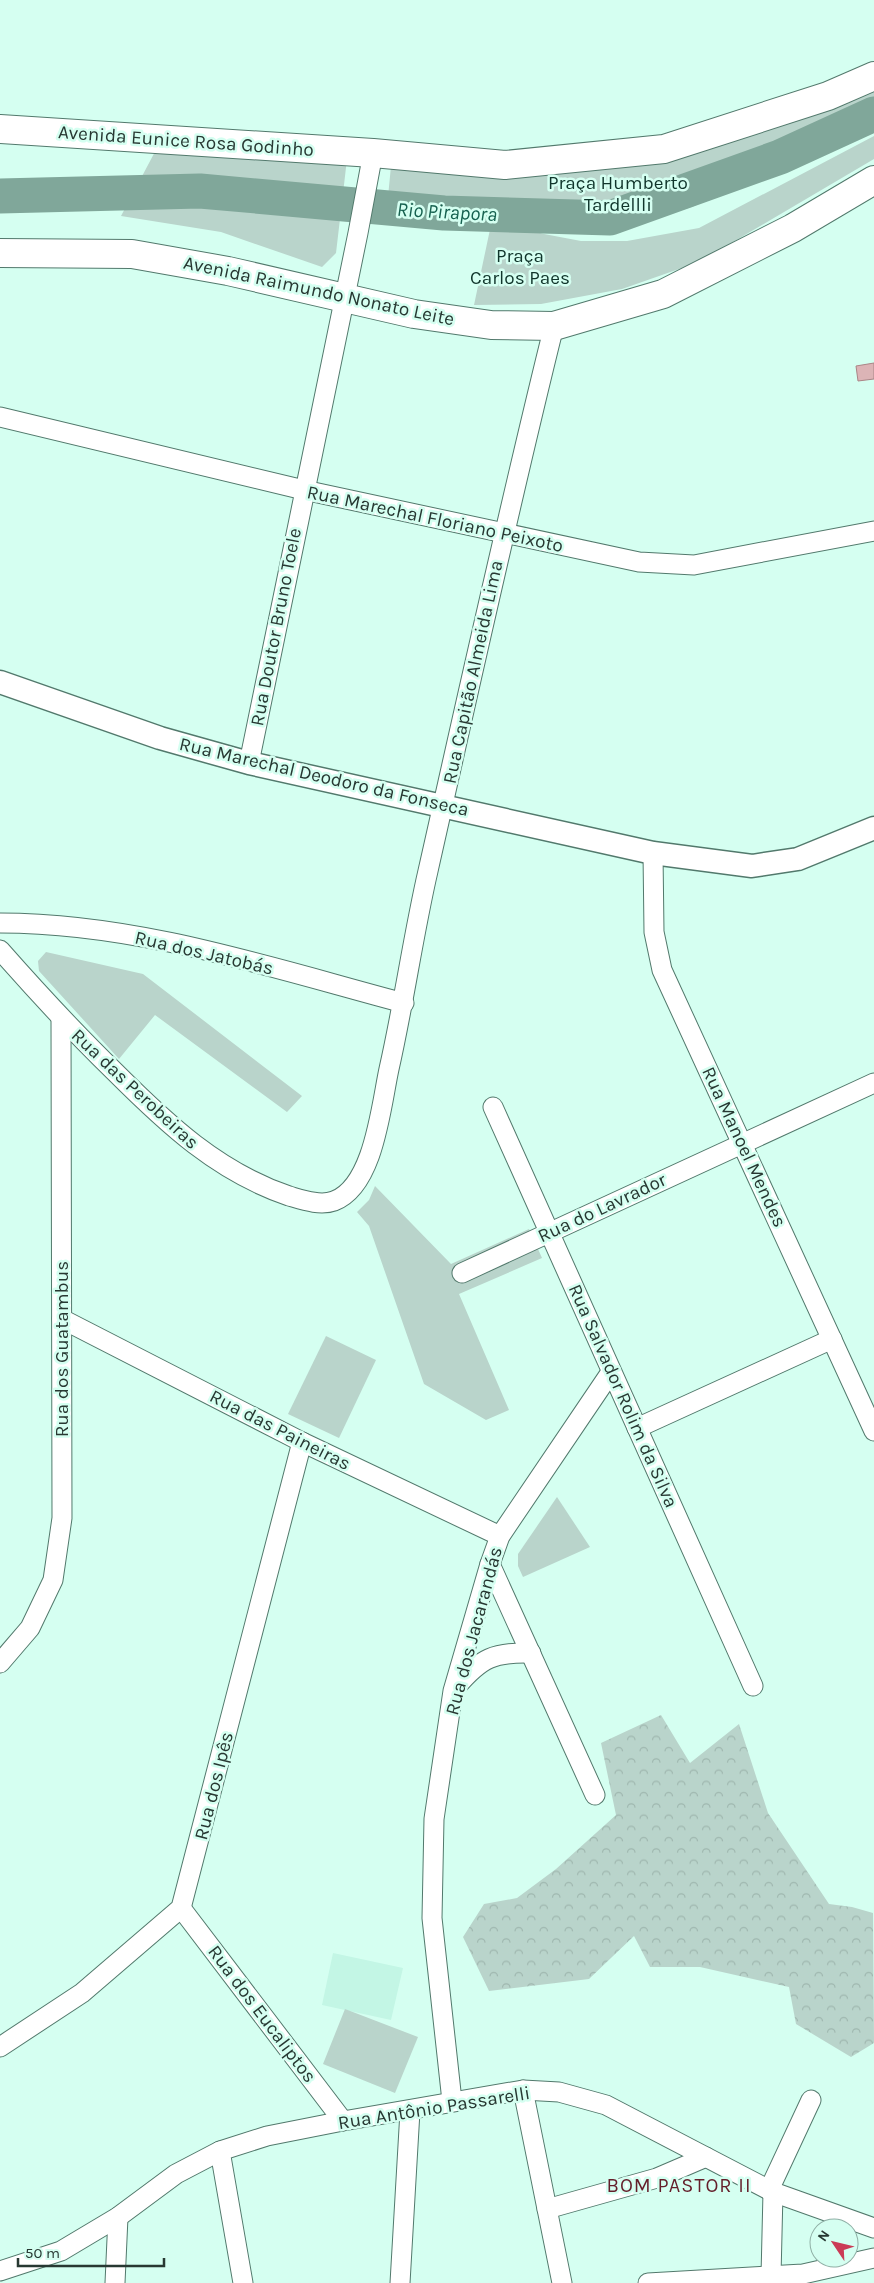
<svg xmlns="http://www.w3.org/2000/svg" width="874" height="2283" font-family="Karla,sans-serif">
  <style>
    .built { fill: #c3f6e5 }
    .forest { fill: url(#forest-crowns) }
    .park { fill: #b9d4cb }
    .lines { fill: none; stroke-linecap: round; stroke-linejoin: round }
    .river { stroke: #80a79a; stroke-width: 35 }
    .building { fill: #dcb4b6; stroke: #aa8486 }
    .minor-casing { stroke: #52796c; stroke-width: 21 }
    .tertiary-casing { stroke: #52796c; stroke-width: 25 }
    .primary-casing { stroke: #52796c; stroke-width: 30 }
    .minor { stroke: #fff; stroke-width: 19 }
    .tertiary { stroke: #fff; stroke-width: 22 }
    .primary { stroke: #fff; stroke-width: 28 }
    .labels { text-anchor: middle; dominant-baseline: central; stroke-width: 5; stroke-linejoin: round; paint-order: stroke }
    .street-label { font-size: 19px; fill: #273832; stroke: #d5fff1 }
    .park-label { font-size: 19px; fill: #10352b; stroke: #d5fff1 }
    .water-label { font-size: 20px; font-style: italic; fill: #16614f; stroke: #d5fff1 }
    .neighbourhood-label { font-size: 20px; letter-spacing: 1px; fill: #641e2a; stroke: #d5fff1 }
  </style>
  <defs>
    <pattern id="forest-crowns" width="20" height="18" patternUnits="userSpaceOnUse" patternTransform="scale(1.25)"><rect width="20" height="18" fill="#b9d4cb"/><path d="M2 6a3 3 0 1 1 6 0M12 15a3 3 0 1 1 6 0" fill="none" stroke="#9fb7af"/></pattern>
  </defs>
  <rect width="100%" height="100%" fill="#d5fff1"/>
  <path class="built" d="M333 1953 403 1968 391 2020 322 2005Z"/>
  <path class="forest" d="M661 1715 690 1763 739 1724 768 1813 829 1904 852 1907 873 1913 874 2043 851 2057 796 2024 789 1987 700 1967H650L634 1936 589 1979 489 1991 463 1937 484 1904 517 1898 556 1869 616 1815 601 1743Z"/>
  <g class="park">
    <path d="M874 85V121L861 131 692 207 623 228 576 231 472 206 388 197 391 166 517 173Z"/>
    <path d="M874 136V159L699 262 622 289 541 304 474 305 492 220 544 234 581 241H627L699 228Z"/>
    <path d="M158 146 347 159 336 253 322 267 221 232 121 216Z"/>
    <path d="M46 952 143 974 302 1096 287 1112 155 1015 119 1059 39 971 38 961Z"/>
    <path d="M375 1186 451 1264 529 1229 542 1258 459 1294 509 1410 486 1420 424 1384 369 1226 357 1212 369 1200Z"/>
    <path d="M326 1336 376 1360 339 1438 288 1414Z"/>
    <path d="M557 1497 590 1547 523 1577 518 1566V1554Z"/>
    <path d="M345 2009 418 2037 395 2093 323 2064Z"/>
  </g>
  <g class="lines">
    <path class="river" d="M0 196 200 191 444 213 610 218 780 157 874 114"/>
  </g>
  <path class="building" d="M874 363V379L858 381 856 366Z"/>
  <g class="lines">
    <g class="minor-casing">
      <g id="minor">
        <path d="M0 417 304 490 639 562 694 565 874 531"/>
        <path d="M249 763 358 233 373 153"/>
        <path d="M653 853 654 932 662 970 874 1431"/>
        <path d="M0 923C138 923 272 968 404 1003"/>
        <path d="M0 950C37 992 75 1033 115 1072 167 1124 218 1172 289 1196 303 1200 320 1206 334 1201 374 1186 381 1106 389 1069 404 1003 413 936 428 871 469 689 509 507 554 326"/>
        <path d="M493 1107 753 1686"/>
        <path d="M462 1273 874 1083"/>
        <path d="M62 1319 302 1442 500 1536"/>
        <path d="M637 1428 832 1339"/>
        <path d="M490 1564 595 1795"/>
        <path d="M0 1663 30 1628 53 1580 62 1518 61 1019"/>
        <path d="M457 1686C481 1658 494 1652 531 1653"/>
        <path d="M181 1908 343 2121"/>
        <path d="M0 2047 82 1993 181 1908 302 1442"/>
        <path d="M523 2090 562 2283"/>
        <path d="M452 2101 432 1918 434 1819 453 1691 490 1564 500 1536 611 1372"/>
        <path d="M220 2151 243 2283"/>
        <path d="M769 2190 811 2100"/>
        <path d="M547 2209 657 2178 706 2157"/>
        <path d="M0 2271 61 2251 118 2217 176 2174 220 2151 267 2136 343 2121 523 2090 559 2092 606 2105 773 2192 874 2228"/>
        <path d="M771 2276 773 2192"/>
        <path d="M115 2283 118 2217"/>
        <path d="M400 2283 410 2111"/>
        <path d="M648 2283 803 2274 874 2258"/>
      </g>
    </g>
    <g class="tertiary-casing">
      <path id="tertiary" d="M0 682 160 738 249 763 653 853 752 866 798 859 874 828"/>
    </g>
    <g class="primary-casing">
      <g id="primary">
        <path d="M0 129 373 153 505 165 664 149 828 96 874 76"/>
        <path d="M0 253 132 254 228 271 414 314 491 325 554 326 663 294 793 228 874 180"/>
      </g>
    </g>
    <use href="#minor" class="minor"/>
    <use href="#tertiary" class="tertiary"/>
    <use href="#primary" class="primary"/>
  </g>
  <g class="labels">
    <g class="street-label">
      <text transform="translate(186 141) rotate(4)">Avenida Eunice Rosa Godinho</text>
      <text transform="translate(319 291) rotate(12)">Avenida Raimundo Nonato Leite</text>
      <text transform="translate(435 519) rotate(12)">Rua Marechal Floriano Peixoto</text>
      <text transform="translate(276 627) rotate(-79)">Rua Doutor Bruno Toele</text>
      <text transform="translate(473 672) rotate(-78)">Rua Capitão Almeida Lima</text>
      <text transform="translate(324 777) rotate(13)">Rua Marechal Deodoro da Fonseca</text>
      <text transform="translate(204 953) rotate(13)">Rua dos Jatobás</text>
      <text transform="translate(135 1089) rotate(43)">Rua das Perobeiras</text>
      <text transform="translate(744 1147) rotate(65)">Rua Manoel Mendes</text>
      <text transform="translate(602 1208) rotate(-25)">Rua do Lavrador</text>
      <text transform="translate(62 1349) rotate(-90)">Rua dos Guatambus</text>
      <text transform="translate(623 1396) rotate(66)">Rua Salvador Rolim da Silva</text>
      <text transform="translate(280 1430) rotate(27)">Rua das Paineiras</text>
      <text transform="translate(474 1631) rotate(-75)">Rua dos Jacarandás</text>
      <text transform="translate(214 1786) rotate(-76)">Rua dos Ipês</text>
      <text transform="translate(262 2014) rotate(53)">Rua dos Eucaliptos</text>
      <text transform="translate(434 2108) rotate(-9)">Rua Antônio Passarelli</text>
    </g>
    <g class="park-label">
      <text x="618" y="183">Praça Humberto<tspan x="618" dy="22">Tardellli</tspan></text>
      <text x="520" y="256">Praça<tspan x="520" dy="22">Carlos Paes</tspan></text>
    </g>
    <g class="water-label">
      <text transform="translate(447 212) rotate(3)">Rio Pirapora</text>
    </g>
    <g class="neighbourhood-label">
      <text x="679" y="2185">BOM PASTOR II</text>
    </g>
  </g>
  <g transform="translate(834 2243) rotate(305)"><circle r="24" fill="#d5fff1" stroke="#8fafa5"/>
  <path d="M0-4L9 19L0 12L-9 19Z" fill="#cb3b56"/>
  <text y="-8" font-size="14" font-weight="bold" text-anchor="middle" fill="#273832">N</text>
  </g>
  <path d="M18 2258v8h146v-8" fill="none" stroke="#273832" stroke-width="2.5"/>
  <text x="25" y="2258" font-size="15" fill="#273832" stroke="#d5fff1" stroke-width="4" paint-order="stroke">50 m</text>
</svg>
